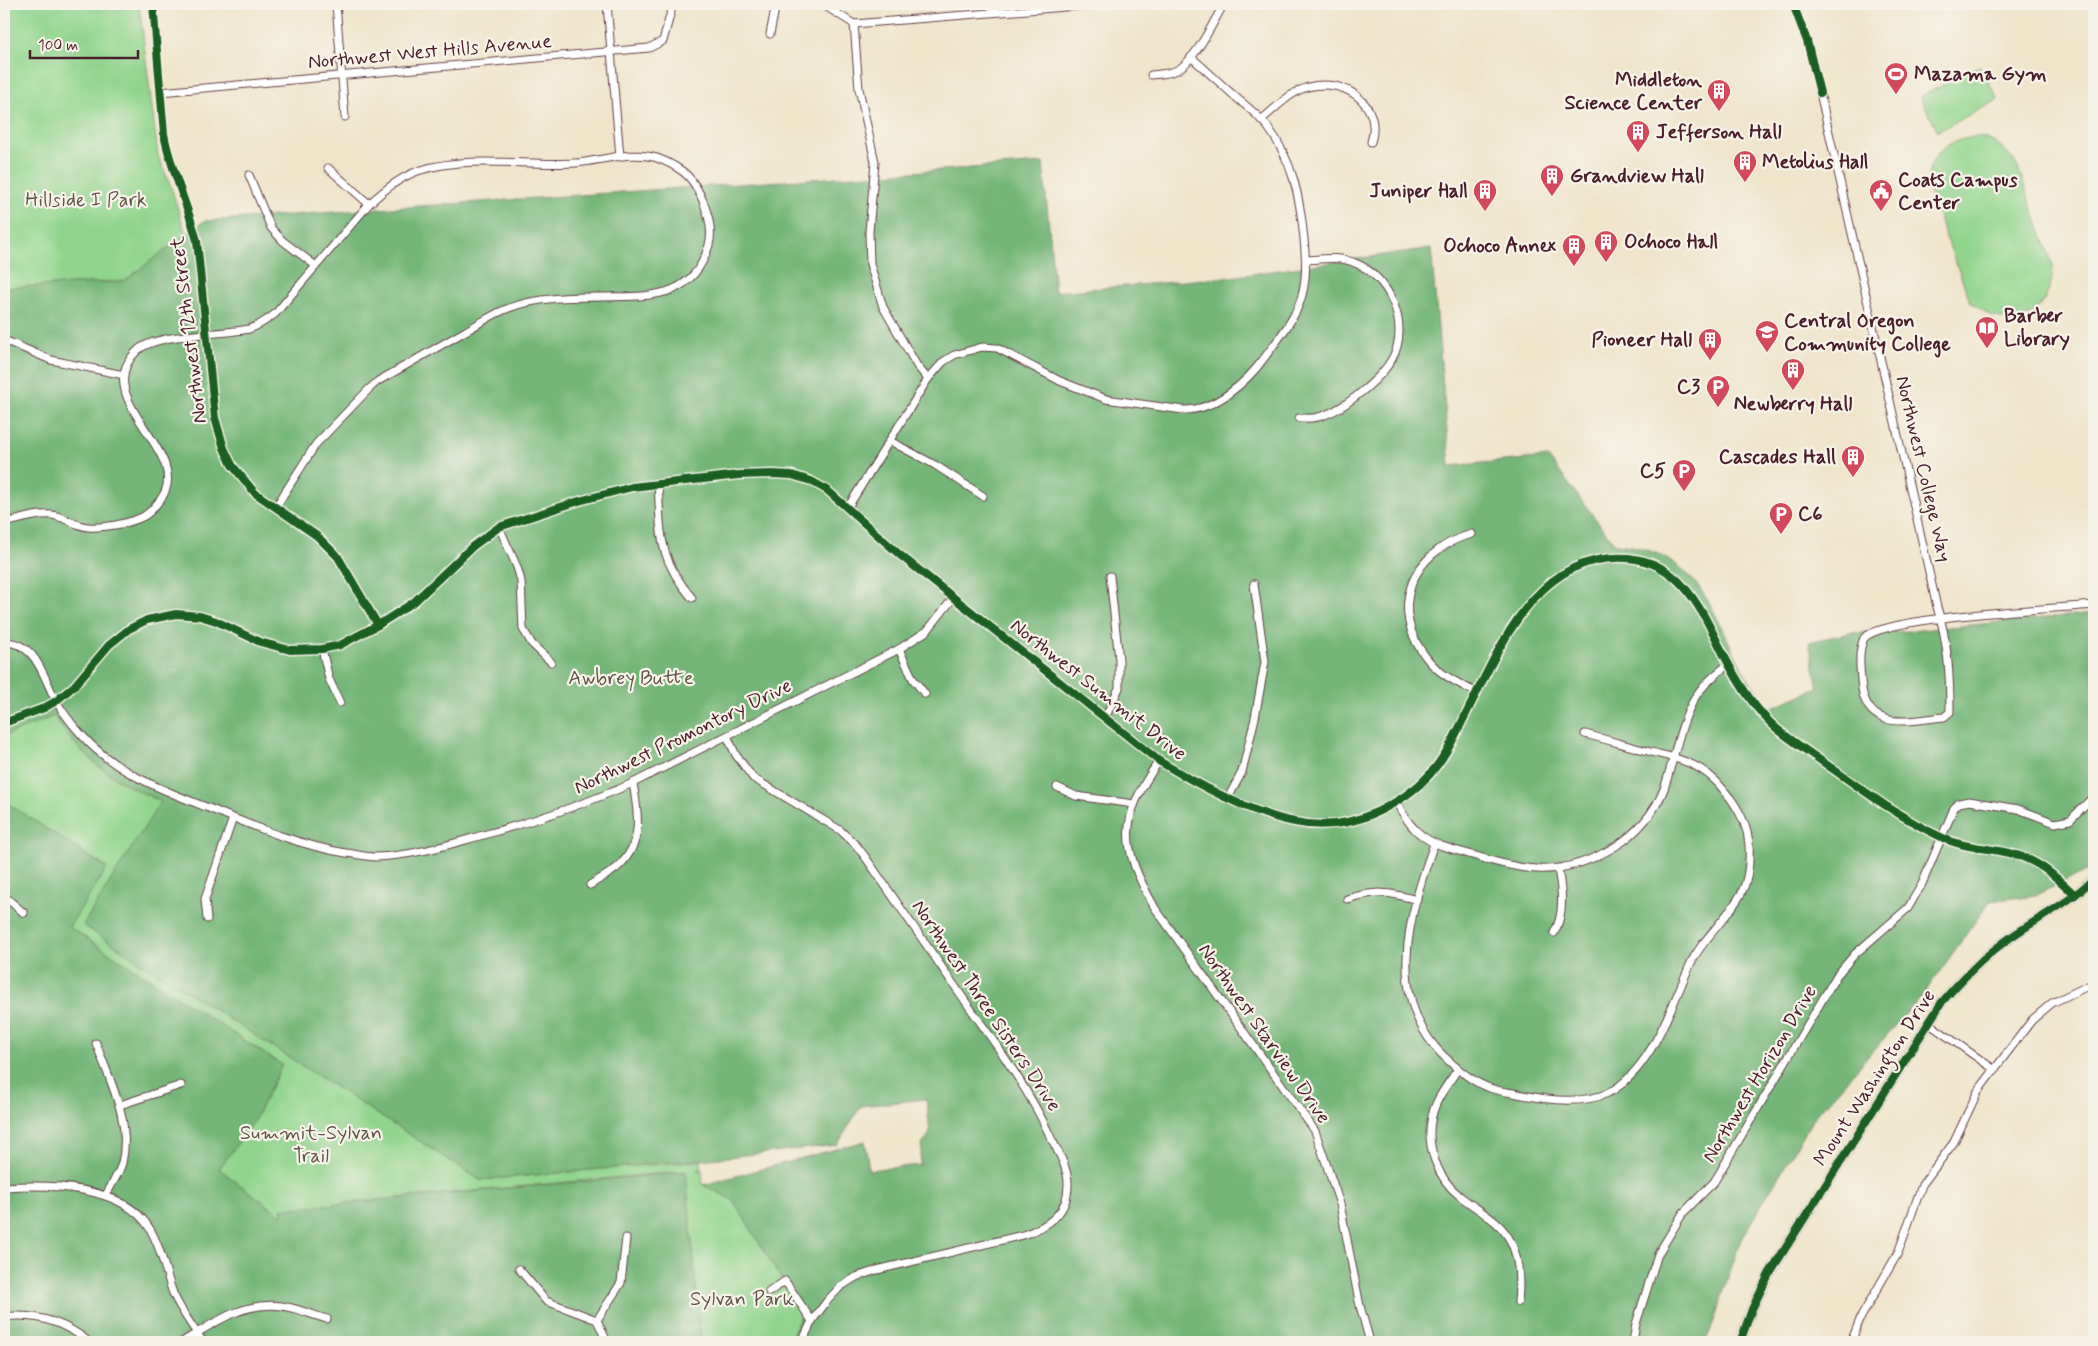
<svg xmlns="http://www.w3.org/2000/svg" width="2098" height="1346" font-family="Mynerve,sans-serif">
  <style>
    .green { fill: #90d48d; stroke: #6d7a5c }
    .forest { fill: #74b678; stroke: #5f6a52 }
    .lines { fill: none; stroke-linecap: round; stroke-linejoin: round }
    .minor-casing { stroke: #633d43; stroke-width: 9 }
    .major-casing { stroke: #633d43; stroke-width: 11 }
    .minor { stroke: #fff; stroke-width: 7 }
    .major { stroke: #fff; stroke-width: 9 }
    .cycleway-casing { stroke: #f7f3e8; stroke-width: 11 }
    .cycleway { stroke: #1b5e20; stroke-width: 8 }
    .labels { text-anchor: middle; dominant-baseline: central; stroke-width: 4.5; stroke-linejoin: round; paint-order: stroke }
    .street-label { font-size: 20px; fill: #4a1f2b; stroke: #f7f3e8 }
    .poi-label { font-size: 20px; font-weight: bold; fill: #4a1f2b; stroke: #f7f3e8; text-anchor: start }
    .park-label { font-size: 20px; fill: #5f5548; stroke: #f7f3e8 }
  </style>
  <rect width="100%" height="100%" fill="#f7f3e8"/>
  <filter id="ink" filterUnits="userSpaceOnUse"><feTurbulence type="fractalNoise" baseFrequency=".02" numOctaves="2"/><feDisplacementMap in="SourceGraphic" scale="10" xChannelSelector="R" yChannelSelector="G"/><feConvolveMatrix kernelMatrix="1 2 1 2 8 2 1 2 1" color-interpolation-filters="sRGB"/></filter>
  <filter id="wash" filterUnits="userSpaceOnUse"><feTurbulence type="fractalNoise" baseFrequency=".0096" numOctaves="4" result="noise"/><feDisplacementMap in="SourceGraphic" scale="20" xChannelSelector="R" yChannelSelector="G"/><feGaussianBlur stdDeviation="1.12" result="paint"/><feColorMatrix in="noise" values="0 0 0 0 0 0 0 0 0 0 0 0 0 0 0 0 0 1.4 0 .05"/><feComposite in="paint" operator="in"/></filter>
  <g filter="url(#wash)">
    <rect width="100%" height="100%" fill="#f0e5cb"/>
    <g class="green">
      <path d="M4 4H139L158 156 171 187 186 235 124 281 4 288Z"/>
      <path d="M1980 66 1998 100 1938 131 1920 97Z"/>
      <path d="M1979 137C1998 141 2009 151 2018 168L2053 266C2053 300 2029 330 1993 316 1984 313 1978 307 1970 301L1928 189C1925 155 1948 138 1979 137Z"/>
      <path d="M54 716C83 760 113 781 161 801L83 925 480 1180 701 1160 702 1170H697H702L703 1185 723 1183 802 1313 789 1342H701L685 1171 282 1209V1217L219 1169 254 1121 282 1065 69 927 107 868 4 801V736Z"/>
    </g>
    <g class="forest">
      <path d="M1043 163 1055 292 1231 277 1431 248 1450 466 1548 457 1615 544C1721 552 1712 645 1770 708L1818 688 1809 642 1849 633 1910 631 2094 613V861L2089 870 2036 895 1990 901 1925 992 1813 1119 1741 1239 1707 1342H789L802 1313 733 1200 703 1185 865 1141 869 1170 920 1165 922 1145 930 1133 926 1099 861 1106 837 1145 701 1160 480 1180 83 925 161 801C113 781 83 760 54 716L4 736V288L124 281 204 221Z"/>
      <path d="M4 801 107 868 69 927 282 1065 254 1121 219 1169 282 1216 281 1209 686 1172 701 1342H4Z"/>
    </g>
  </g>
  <g filter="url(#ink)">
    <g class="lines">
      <g class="minor-casing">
        <g id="minor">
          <path d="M153 4 164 134C171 171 188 205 197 241L215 418 224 448 232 465 255 493 317 536 338 557 378 625"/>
          <path d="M336 4 345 117"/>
          <path d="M607 4 620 157"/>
          <path d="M822 4 854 24 1102 4"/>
          <path d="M1793 4 1807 41 1820 93 1937 607C1948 641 1950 676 1950 712L1944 717C1906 721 1864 733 1861 680 1860 666 1858 652 1864 638 1885 616 2055 609 2094 605"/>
          <path d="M854 24 859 89 875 162 869 232 870 264 883 307 917 366 928 379"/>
          <path d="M770 34 776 4"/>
          <path d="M1151 75C1160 74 1169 74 1177 70 1196 60 1213 22 1224 4"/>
          <path d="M160 92 649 48 663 41 673 4"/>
          <path d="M1261 120C1276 108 1290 92 1308 87 1344 77 1383 104 1371 142"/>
          <path d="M328 168 369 204"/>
          <path d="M249 175 271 228 283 241 316 266"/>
          <path d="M4 340 51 360 124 375"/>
          <path d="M1299 418C1305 418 1312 419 1318 417 1341 412 1380 380 1392 359 1411 325 1389 276 1355 263 1339 256 1322 259 1306 260"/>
          <path d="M890 441 935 465 983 496"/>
          <path d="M658 483C661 533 657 557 692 598"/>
          <path d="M848 507 928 379 943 362 954 355 982 347 997 348 1060 381 1106 399 1183 410C1215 411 1247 382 1265 357 1278 339 1294 321 1301 299 1307 280 1306 260 1304 239 1300 198 1293 160 1267 126 1259 116 1249 108 1239 100 1223 86 1207 71 1191 57"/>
          <path d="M4 523C19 520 37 513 52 515 65 517 76 526 88 527 104 528 126 524 140 518 149 515 154 507 160 500 197 453 85 399 138 350 157 333 221 335 249 329 259 326 267 320 275 314L369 204C384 190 401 176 421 170 470 155 524 166 575 163 601 161 632 150 657 158 665 161 675 166 682 171 700 184 715 224 709 245 693 300 650 296 603 297 573 297 538 297 509 308 494 313 479 324 464 332 436 348 407 365 378 381L369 389 316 444 275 508"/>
          <path d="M499 527 517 567 521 581 523 629 532 644 551 662"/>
          <path d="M1472 534C1411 550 1386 611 1429 661 1442 676 1460 684 1477 693"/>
          <path d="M4 642C36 642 43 676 55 699 62 711 71 723 80 733 112 771 160 789 206 807 251 825 297 845 346 853 355 854 366 857 376 857 414 856 450 844 487 834 537 820 585 804 633 783L899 649 927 631 954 597"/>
          <path d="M322 649 329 679 340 703"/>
          <path d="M899 649 913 679 925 694"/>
          <path d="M1105 718 1119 688V660L1110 576"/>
          <path d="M4 723 44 708 56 701 74 686 109 645 129 629 147 620 176 614 200 616 216 621 260 642 290 650 322 649 340 645 378 625 414 602 473 546 499 527 579 501 632 487 739 475 773 474 792 475 811 481 827 490 900 555 1159 761C1197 784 1252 814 1295 822 1323 828 1351 824 1377 812 1398 802 1415 791 1430 774 1446 756 1456 734 1467 712 1501 645 1538 551 1628 558 1686 563 1704 617 1727 661 1740 686 1755 709 1776 728 1793 742 1812 754 1830 767 1865 792 1901 818 1941 837 1965 849 1991 847 2016 855 2040 861 2058 879 2075 895"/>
          <path d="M727 736 736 755 753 778 840 830 856 845 866 858C901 908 935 958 970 1008 1000 1050 1031 1093 1052 1140 1059 1153 1067 1167 1068 1182 1069 1213 1049 1226 1023 1235L877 1270 856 1277 840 1287 827 1301 812 1321 802 1342"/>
          <path d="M1159 761C1118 820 1120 846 1155 908L1315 1131 1340 1204 1360 1306 1370 1342"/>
          <path d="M1057 787 1076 796 1134 804"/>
          <path d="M1228 798 1242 772 1255 718 1265 662 1254 584"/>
          <path d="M1397 803C1408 825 1421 840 1445 847 1512 866 1551 886 1616 846 1637 833 1655 812 1664 789 1674 760 1680 722 1696 696 1704 683 1717 674 1728 664"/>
          <path d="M1434 844C1408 916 1383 1003 1449 1061 1460 1071 1473 1082 1487 1087 1496 1091 1508 1092 1518 1094 1545 1100 1582 1105 1608 1093 1651 1071 1671 1007 1690 965 1702 939 1727 919 1741 894 1749 879 1750 862 1749 845 1748 827 1741 813 1731 799 1722 788 1715 778 1702 770 1689 761 1671 757 1655 753 1632 747 1608 740 1585 734"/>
          <path d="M590 885C599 879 612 873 620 865 644 841 638 813 633 783"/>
          <path d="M4 896 24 913"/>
          <path d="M1347 899C1375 890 1390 892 1417 900"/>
          <path d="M207 919 205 899 233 818"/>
          <path d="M1554 933C1565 913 1562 891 1558 869"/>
          <path d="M1928 1023 1995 1070"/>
          <path d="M96 1043C110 1082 132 1121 122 1163 119 1174 111 1185 106 1195"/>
          <path d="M1458 1069C1448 1084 1436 1098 1432 1116 1425 1145 1437 1179 1461 1197 1480 1212 1500 1220 1511 1242 1520 1261 1520 1282 1518 1302"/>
          <path d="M120 1105 181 1085"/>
          <path d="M4 1187C49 1184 124 1185 150 1229 162 1249 165 1272 173 1293 180 1310 193 1327 203 1342"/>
          <path d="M519 1269 546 1301 597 1320 607 1342"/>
          <path d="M769 1292 785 1281 812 1321"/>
          <path d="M4 1317C36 1313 64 1322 89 1342"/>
          <path d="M597 1320 621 1283 626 1238"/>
          <path d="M182 1342C214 1323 243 1301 282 1306 297 1308 312 1315 327 1319"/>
          <path d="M1633 1342 1636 1324 1658 1254 1683 1213 1714 1182 1837 975 1855 954 1908 908 1922 884 1954 808 1959 803 1969 801 2018 809 2055 823 2070 820 2091 799"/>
          <path d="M1851 1342 1861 1317 1898 1253 1922 1185 1954 1142 1978 1091 2032 1020 2052 1003 2094 983"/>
        </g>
      </g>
      <g class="major-casing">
        <path id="major" d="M1740 1342 1752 1309 1769 1274 1942 1002C1961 980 1980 960 2003 943 2033 920 2068 905 2094 878"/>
      </g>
      <use href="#minor" class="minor"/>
      <use href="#major" class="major"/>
      <g class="cycleway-casing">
        <g id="cycleway">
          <path d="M153 4 164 134C171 171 188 205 197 241L215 418 224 448 232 465 255 493 317 536 338 557 378 625"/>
          <path d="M1793 4 1807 41 1820 93"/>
          <path d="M4 723 44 708 56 701 74 686 109 645 129 629 147 620 176 614 200 616 216 621 260 642 290 650 322 649 340 645 378 625 414 602 473 546 499 527 579 501 632 487 739 475 773 474 792 475 811 481 827 490 900 555 1159 761C1197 784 1252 814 1295 822 1323 828 1351 824 1377 812 1398 802 1415 791 1430 774 1446 756 1456 734 1467 712 1501 645 1538 551 1628 558 1686 563 1704 617 1727 661 1740 686 1755 709 1776 728 1793 742 1812 754 1830 767 1865 792 1901 818 1941 837 1965 849 1991 847 2016 855 2040 861 2058 879 2075 895"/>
          <path d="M1740 1342 1752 1309 1769 1274 1942 1002C1961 980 1980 960 2003 943 2033 920 2068 905 2094 878"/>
        </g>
      </g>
      <use href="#cycleway" class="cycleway"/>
    </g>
  </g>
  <defs>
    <g id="stadium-pin" transform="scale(1.25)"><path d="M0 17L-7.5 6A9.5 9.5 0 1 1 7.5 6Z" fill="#d1495b" stroke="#f7f3e8"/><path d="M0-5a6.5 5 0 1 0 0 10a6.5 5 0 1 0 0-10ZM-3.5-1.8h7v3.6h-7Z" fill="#fff"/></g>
    <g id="building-pin" transform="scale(1.25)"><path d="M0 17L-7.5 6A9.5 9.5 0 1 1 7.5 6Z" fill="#d1495b" stroke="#f7f3e8"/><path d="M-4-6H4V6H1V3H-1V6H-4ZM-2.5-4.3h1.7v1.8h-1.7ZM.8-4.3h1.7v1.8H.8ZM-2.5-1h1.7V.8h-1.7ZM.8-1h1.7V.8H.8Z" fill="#fff"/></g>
    <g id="civic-pin" transform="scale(1.25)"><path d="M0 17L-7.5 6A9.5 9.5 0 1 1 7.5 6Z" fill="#d1495b" stroke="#f7f3e8"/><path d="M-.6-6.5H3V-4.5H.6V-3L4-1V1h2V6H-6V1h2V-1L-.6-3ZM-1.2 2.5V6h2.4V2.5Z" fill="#fff"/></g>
    <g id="library-pin" transform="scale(1.25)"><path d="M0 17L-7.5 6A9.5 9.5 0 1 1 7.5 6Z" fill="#d1495b" stroke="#f7f3e8"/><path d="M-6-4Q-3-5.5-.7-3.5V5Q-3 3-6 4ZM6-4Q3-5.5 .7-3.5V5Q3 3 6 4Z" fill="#fff"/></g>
    <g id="university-pin" transform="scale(1.25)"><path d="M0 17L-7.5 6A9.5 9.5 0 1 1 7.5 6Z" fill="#d1495b" stroke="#f7f3e8"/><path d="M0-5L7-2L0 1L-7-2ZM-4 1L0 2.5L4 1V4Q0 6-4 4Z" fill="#fff"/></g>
    <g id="parking-pin" transform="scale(1.25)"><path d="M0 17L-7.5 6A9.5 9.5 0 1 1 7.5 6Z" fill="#d1495b" stroke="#f7f3e8"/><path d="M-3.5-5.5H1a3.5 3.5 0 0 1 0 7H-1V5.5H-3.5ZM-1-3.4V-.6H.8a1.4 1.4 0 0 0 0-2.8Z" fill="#fff"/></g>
  </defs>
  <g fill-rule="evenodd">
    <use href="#stadium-pin" x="1896" y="74"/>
    <use href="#building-pin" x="1719" y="91"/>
    <use href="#building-pin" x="1638" y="132"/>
    <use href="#building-pin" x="1745" y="162"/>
    <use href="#building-pin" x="1552" y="176"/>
    <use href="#building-pin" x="1485" y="191"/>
    <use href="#civic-pin" x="1881" y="191"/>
    <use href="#building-pin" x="1606" y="242"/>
    <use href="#building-pin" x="1574" y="246"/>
    <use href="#library-pin" x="1987" y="328"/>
    <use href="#university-pin" x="1767" y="332"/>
    <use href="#building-pin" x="1710" y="340"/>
    <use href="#building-pin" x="1793" y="370"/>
    <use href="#parking-pin" x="1718" y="387"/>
    <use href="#building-pin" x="1853" y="457"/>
    <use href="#parking-pin" x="1684" y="471"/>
    <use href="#parking-pin" x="1781" y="514"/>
  </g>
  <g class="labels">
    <g class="street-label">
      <text transform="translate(430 52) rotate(-5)">Northwest West Hills Avenue</text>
      <text transform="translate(189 330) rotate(-97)">Northwest 12th Street</text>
      <text transform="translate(1923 469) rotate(77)">Northwest College Way</text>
      <text transform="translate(1098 690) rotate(38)">Northwest Summit Drive</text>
      <text transform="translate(683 737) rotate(-26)">Northwest Promontory Drive</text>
      <text transform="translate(986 1006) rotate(56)">Northwest Three Sisters Drive</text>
      <text transform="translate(1264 1034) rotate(55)">Northwest Starview Drive</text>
      <text transform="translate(1760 1074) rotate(-59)">Northwest Horizon Drive</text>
      <text transform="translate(1875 1078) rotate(-57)">Mount Washington Drive</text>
    </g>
    <g class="poi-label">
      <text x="1914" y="74">Mazama Gym</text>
      <text x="1702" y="80" text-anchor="end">Middleton<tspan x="1702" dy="23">Science Center</tspan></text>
      <text x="1656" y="132">Jefferson Hall</text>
      <text x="1762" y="162">Metolius Hall</text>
      <text x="1570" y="176">Grandview Hall</text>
      <text x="1898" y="180">Coats Campus<tspan x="1898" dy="23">Center</tspan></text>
      <text x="1468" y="191" text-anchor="end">Juniper Hall</text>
      <text x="1624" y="242">Ochoco Hall</text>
      <text x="1556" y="246" text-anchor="end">Ochoco Annex</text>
      <text x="2004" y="316">Barber<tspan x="2004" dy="23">Library</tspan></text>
      <text x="1784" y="321">Central Oregon<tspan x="1784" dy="23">Community College</tspan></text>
      <text x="1692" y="340" text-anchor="end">Pioneer Hall</text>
      <text x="1700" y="387" text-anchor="end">C3</text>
      <text x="1793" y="404" text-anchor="middle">Newberry Hall</text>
      <text x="1836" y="457" text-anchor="end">Cascades Hall</text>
      <text x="1666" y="471" text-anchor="end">C5</text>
      <text x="1798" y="514">C6</text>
    </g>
    <g class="park-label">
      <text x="86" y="200">Hillside I Park</text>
      <text x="631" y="678">Awbrey Butte</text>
      <text x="311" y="1133">Summit-Sylvan<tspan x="311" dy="23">Trail</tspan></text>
      <text x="742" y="1299">Sylvan Park</text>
    </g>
  </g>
  <rect width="2098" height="1346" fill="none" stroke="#f7f3e8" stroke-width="20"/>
  <path d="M30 50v8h108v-8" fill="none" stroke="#4a1f2b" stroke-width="2.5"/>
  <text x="38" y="50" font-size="15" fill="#4a1f2b" stroke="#f7f3e8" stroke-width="4" paint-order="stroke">100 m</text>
</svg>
